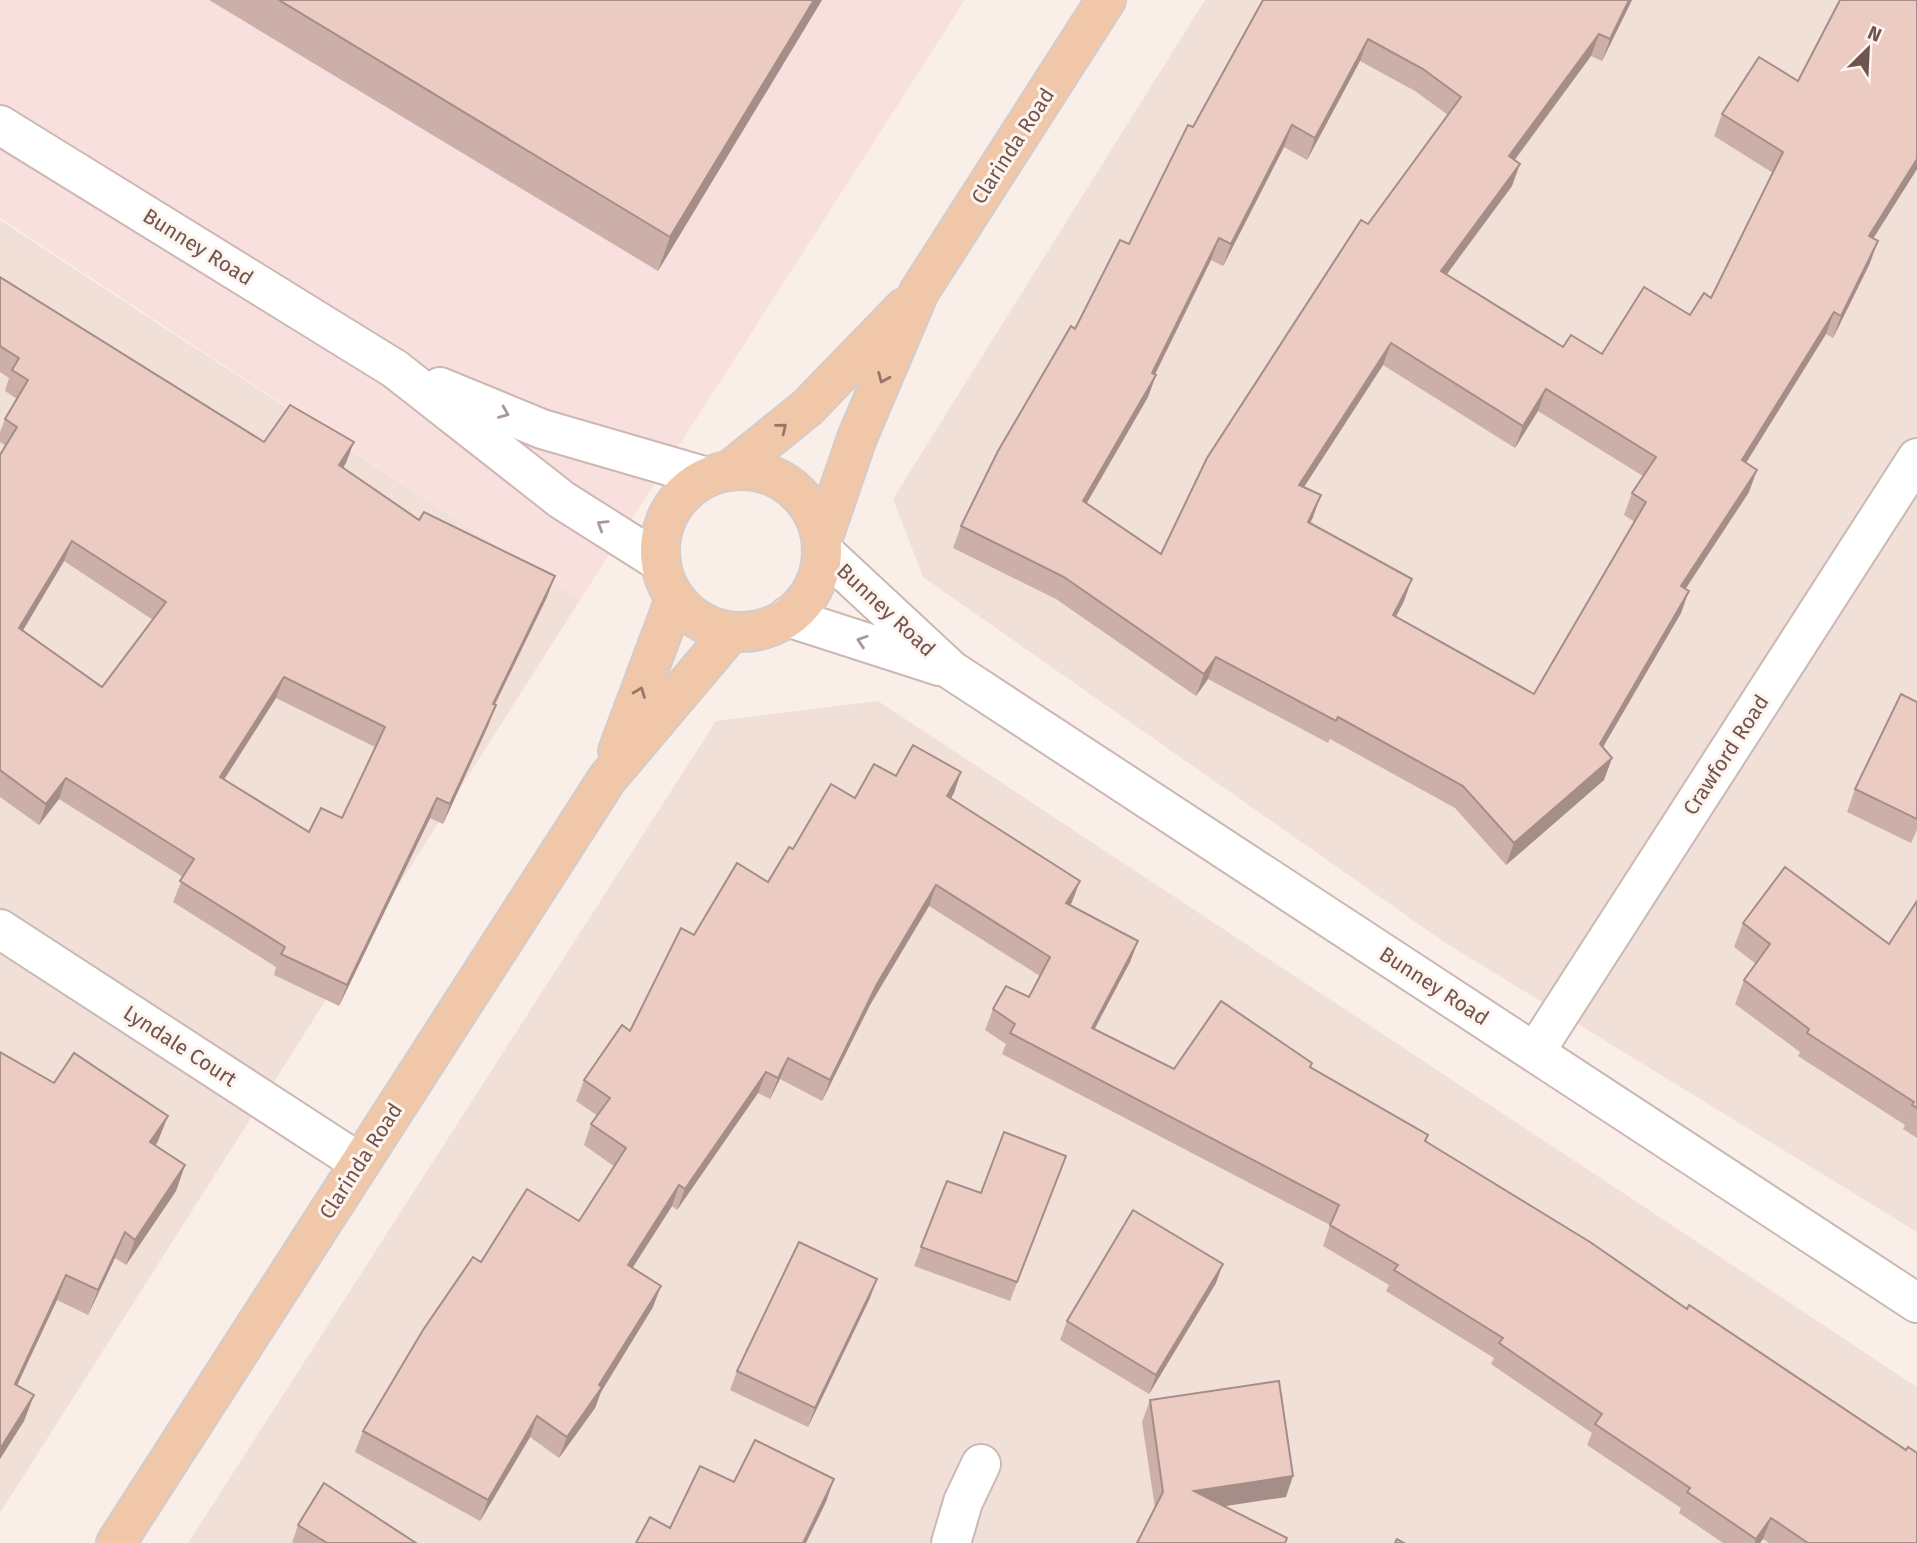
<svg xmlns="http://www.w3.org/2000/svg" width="1917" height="1543" font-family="'Fira Sans',sans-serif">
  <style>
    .residential { fill: #f0e0d8 }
    .commercial { fill: #f8e0de }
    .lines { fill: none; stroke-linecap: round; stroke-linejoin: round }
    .street-casing { stroke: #ccb8b3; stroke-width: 42 }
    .secondary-casing { stroke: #ceb7b1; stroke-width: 42 }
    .primary-casing { stroke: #d4ccca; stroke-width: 42 }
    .street { stroke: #fff; stroke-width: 38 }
    .secondary { stroke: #fff; stroke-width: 38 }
    .primary { stroke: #f0c7a9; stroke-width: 38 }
    .wall { fill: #cbafa8; fill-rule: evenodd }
    .shaded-wall { fill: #a58e88 }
    .building { fill: #eccbc3; stroke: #a58e88; stroke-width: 2; fill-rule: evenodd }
    .oneway { stroke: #97766a }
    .oneway2 { stroke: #aa9895 }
    .labels { text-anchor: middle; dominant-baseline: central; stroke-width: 6; stroke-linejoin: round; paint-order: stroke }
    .street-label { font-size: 21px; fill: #71544f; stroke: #fdf4ee }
  </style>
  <rect width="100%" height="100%" fill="#faefe8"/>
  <g class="residential">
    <path d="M1205 0H1917V1232L1444 942 923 577 893 499Z"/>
    <path d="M0 220 580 600 0 1513Z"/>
    <path d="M878 701 1917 1387V1543H188L716 721Z"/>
  </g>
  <path class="commercial" d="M0 0H965L580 600 0 218Z"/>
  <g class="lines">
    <g class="street-casing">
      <g id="street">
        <path d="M822 550 951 670 1917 1303"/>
        <path d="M787 617 939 666"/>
        <path d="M0 929 360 1163"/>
        <path d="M1535 1052 1917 458"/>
        <path d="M951 1543 963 1502 981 1464"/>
      </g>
    </g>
    <g class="secondary-casing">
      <g id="secondary">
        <path d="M0 125 395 369 562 500 660 562"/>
        <path d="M440 387 542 429 707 477"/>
      </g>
    </g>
    <g class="primary-casing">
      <g id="primary">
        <circle cx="741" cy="551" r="81"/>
        <path d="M729 471 807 408 904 308"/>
        <path d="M822 540 857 438 919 292 1106 0"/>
        <path d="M618 751 675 599"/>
        <path d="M116 1543 607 779 731 632"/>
      </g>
    </g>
    <use href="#street" class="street"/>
    <use href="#secondary" class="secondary"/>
    <use href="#primary" class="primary"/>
  </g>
  <g class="wall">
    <path d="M209 0H822L658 271Z"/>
    <path d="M1263 0H1632L1602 61 1591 56 1515 160 1512 186 1446 274 1563 347 1602 354 1690 315 1711 298 1773 173 1714 136 1722 114 1798 81 1917 0V169L1873 238 1870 263 1833 338 1826 334 1746 463 1749 492 1685 589 1681 613 1603 747 1612 758 1604 780 1506 865 1455 808 1330 739 1328 743 1208 679 1196 696 1056 599 953 548 961 526 1075 329 1129 244ZM1360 61 1415 91 1448 115 1368 224 1161 554 1087 503 1148 397 1156 375H1155L1211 260 1223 266 1284 147 1307 160ZM1383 365 1515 448 1538 411 1643 476 1632 493 1624 515 1635 522 1534 694 1396 617 1404 601 1310 523 1313 517 1304 487Z"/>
    <path d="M0 277 264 442 346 463 343 468 419 520 547 597 495 705 488 726 443 824 430 818 339 1006 274 975 276 967 173 902 183 877 59 799 39 825 0 797V455L6 446 0 442V432L5 419 17 399 5 391 9 378 0 372ZM64 561 153 620 102 687 23 630ZM276 698 375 747 342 818 309 832 224 780Z"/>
    <path d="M1917 702V830L1911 843 1847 812 1855 789Z"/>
    <path d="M961 772 951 798 1072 902 1070 905 1138 941 1130 962 1094 1029 1174 1069 1312 1063 1311 1067 1426 1141 1917 1543H1769L1763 1539 1760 1543H1723L1679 1513 1681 1508 1587 1445 1592 1433 1491 1364 1494 1358 1386 1291 1389 1285 1323 1246 1330 1225 1002 1054 1006 1044 985 1030 993 1009 1029 997 1040 976 929 906 870 1005 822 1101 780 1079 770 1099 758 1093 677 1210 672 1206 632 1268 653 1307 601 1392 595 1408 559 1458 530 1437 480 1521 355 1452 363 1431 481 1262 579 1221 615 1167 584 1145 591 1124 598 1116 576 1101 584 1080 630 1031 694 935 768 882 793 849 855 798 896 776Z"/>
    <path d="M1917 901V1138L1903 1129 1905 1125 1798 1056 1800 1052 1735 1004 1744 980 1756 964 1734 947 1743 923 1889 944Z"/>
    <path d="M0 1052 158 1141 156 1145 185 1165 176 1191 126 1265 115 1258 88 1315 57 1300 17 1385 34 1395 24 1421 0 1459Z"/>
    <path d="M1066 1156 1010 1301 914 1266 947 1181 981 1193Z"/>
    <path d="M1216 1283 1149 1394 1060 1340 1067 1321Z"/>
    <path d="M870 1298 808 1427 730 1390 737 1371Z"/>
    <path d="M1150 1400 1286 1497 1155 1508 1142 1422Z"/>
    <path d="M298 1525 416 1543H292Z"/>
  </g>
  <g class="shaded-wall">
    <path d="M814 0H822L658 271 670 237Z"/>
    <path d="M1629 0H1632L1602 61 1610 39Z"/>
    <path d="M1599 34 1591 56 1501 178 1509 156Z"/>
    <path d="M1368 39 1360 61 1307 160 1315 138Z"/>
    <path d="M1292 125 1284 147 1223 266 1231 244Z"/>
    <path d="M1917 159V169L1861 258 1869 236Z"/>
    <path d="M1520 164 1512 186 1433 293 1441 271Z"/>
    <path d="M1219 238 1211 260 1146 392 1156 375 1148 397 1075 523 1083 501 1152 373Z"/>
    <path d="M1878 241 1870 263 1833 338 1841 316Z"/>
    <path d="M1834 312 1826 334 1734 482 1742 460Z"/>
    <path d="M1391 343 1383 365 1291 507 1299 485Z"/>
    <path d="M1546 389 1538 411 1515 448 1523 426Z"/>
    <path d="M354 442 346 463 331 486 339 465Z"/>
    <path d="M1757 470 1749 492 1673 608 1681 586Z"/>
    <path d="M1321 495 1313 517 1300 544 1308 522Z"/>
    <path d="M72 541 64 561 12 649 19 628Z"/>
    <path d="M555 576 547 597 485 724 493 704Z"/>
    <path d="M1412 579 1404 601 1385 637 1393 615Z"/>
    <path d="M1689 591 1681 613 1592 766 1600 744Z"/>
    <path d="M1216 657 1208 679 1196 696 1204 674Z"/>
    <path d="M284 677 276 698 212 798 220 777Z"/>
    <path d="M496 705 488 726 443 824 450 804Z"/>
    <path d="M1612 758 1604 780 1506 865 1514 843Z"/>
    <path d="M961 772 954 793 940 817 947 796Z"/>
    <path d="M66 778 59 799 39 825 46 804Z"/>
    <path d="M437 798 430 818 339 1006 347 985Z"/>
    <path d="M1080 881 1072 902 1058 924 1066 903Z"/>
    <path d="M936 885 929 906 870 1005 822 1101 830 1080 877 984Z"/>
    <path d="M1138 941 1130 962 1084 1049 1092 1028Z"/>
    <path d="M788 1058 780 1079 770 1099 778 1078Z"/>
    <path d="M766 1072 758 1093 677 1210 685 1189Z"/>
    <path d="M168 1116 158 1141 141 1167 150 1142Z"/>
    <path d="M185 1165 176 1191 126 1265 135 1240Z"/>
    <path d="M679 1185 672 1206 621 1286 628 1265Z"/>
    <path d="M125 1232 115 1258 88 1315 98 1290Z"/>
    <path d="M1223 1264 1216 1283 1149 1394 1156 1375Z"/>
    <path d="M66 1275 57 1300 6 1409 15 1384Z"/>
    <path d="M877 1279 870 1298 808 1427 815 1408Z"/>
    <path d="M661 1286 653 1307 601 1392 595 1408 559 1458 567 1437Z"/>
    <path d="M34 1395 24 1421 0 1459V1449Z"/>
    <path d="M537 1416 530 1437 480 1521 488 1500Z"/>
    <path d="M1293 1476 1286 1497 1187 1512 1194 1491Z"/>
    <path d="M834 1479 826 1502 806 1543H803Z"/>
    <path d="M1771 1518 1763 1539 1760 1543H1755L1756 1539Z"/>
  </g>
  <g class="building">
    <path d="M279 0H814L670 237Z"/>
    <path d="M1263 0H1629L1610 39 1599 34 1509 156 1520 164 1441 271 1563 347 1571 335 1602 354 1644 287 1690 315 1704 293 1711 298 1783 152 1722 114 1759 57 1798 81 1840 0H1917V159L1869 236 1878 241 1841 316 1834 312 1742 460 1757 470 1681 586 1689 591 1600 744 1612 758 1514 843 1463 786 1338 717 1336 721 1216 657 1204 674 1064 577 961 526 998 451 1071 326 1075 329 1120 240 1129 244 1188 125 1193 127ZM1368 39 1423 69 1461 97 1368 224 1361 220 1207 458 1161 554 1083 501 1156 375 1152 373 1219 238 1231 244 1292 125 1315 138ZM1391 343 1523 426 1546 389 1656 457 1632 493 1646 502 1534 694 1393 615 1412 579 1308 522 1321 495 1299 485Z"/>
    <path d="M0 277 264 442 290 405 354 442 339 465 419 520 424 512 555 576 493 704 496 705 450 804 437 798 347 985 281 954 285 947 180 881 194 859 66 778 46 804 0 770V455L17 427 5 419 28 380 12 370 19 358 0 346ZM72 541 166 602 102 687 19 628ZM284 677 385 727 342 818 321 808 309 832 220 777Z"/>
    <path d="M1901 694 1917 702V819L1855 789Z"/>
    <path d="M913 745 961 772 947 796 1080 881 1066 903 1138 941 1092 1028 1174 1069 1221 1001 1312 1063 1310 1067 1428 1135 1425 1141 1590 1242 1687 1309 1689 1305 1906 1450 1908 1447 1917 1453V1543H1808L1771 1518 1756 1539 1687 1492 1690 1488 1595 1424 1602 1414 1499 1343 1503 1338 1394 1270 1398 1265 1330 1225 1339 1205 1010 1033 1015 1024 993 1009 1006 986 1029 997 1050 957 936 885 877 984 830 1080 788 1058 778 1078 766 1072 685 1189 679 1185 628 1265 661 1286 599 1385 602 1387 567 1437 537 1416 488 1500 363 1431 423 1330 473 1257 481 1262 527 1189 579 1221 626 1148 591 1124 610 1098 584 1080 622 1025 630 1031 681 928 694 935 737 863 768 882 789 847 793 849 831 784 855 798 874 764 896 776Z"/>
    <path d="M1785 867 1889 944 1917 901V1108L1912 1105 1914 1102 1807 1033 1809 1029 1744 980 1770 944 1743 923Z"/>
    <path d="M0 1052 54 1083 74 1053 168 1116 150 1142 185 1165 135 1240 125 1232 98 1290 66 1275 15 1384 34 1395 0 1449Z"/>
    <path d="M1004 1132 1066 1156 1017 1282 921 1247 947 1181 981 1193Z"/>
    <path d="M1133 1210 1223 1264 1156 1375 1067 1321Z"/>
    <path d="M799 1242 877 1279 815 1408 737 1371Z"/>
    <path d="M1279 1381 1293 1476 1194 1491 1287 1538 1285 1543H1137L1163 1492 1150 1400Z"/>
    <path d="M755 1440 834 1479 803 1543H636L650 1517 670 1528 700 1466 734 1482Z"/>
    <path d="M324 1483 416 1543H327L298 1525Z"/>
    <path d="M1397 1539 1404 1543H1395Z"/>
  </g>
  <defs><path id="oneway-chevron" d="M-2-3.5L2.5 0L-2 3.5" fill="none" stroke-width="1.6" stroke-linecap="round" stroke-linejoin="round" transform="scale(1.75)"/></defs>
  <g class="oneway">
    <use href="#oneway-chevron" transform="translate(883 378) rotate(113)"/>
    <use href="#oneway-chevron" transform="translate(782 428) rotate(-39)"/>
    <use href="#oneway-chevron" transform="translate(640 692) rotate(-69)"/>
  </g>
  <g class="oneway2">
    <use href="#oneway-chevron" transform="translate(504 413) rotate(22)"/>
    <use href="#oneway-chevron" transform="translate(602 525) rotate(-148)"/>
    <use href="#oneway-chevron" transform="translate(862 641) rotate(-162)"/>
  </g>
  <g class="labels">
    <g class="street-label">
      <text transform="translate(1013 146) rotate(-57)">Clarinda Road</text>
      <text transform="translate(198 247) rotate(32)">Bunney Road</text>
      <text transform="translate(886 610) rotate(43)">Bunney Road</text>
      <text transform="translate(1726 755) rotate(-57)">Crawford Road</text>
      <text transform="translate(1434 986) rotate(33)">Bunney Road</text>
      <text transform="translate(180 1046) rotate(33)">Lyndale Court</text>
      <text transform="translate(361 1161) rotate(-57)">Clarinda Road</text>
    </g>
  </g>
  <g transform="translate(1868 49) rotate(24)" stroke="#fdf4ee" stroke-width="5" paint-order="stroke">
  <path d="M0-5L12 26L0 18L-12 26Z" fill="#71544f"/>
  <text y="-10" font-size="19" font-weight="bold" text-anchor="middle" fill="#71544f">N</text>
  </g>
</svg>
